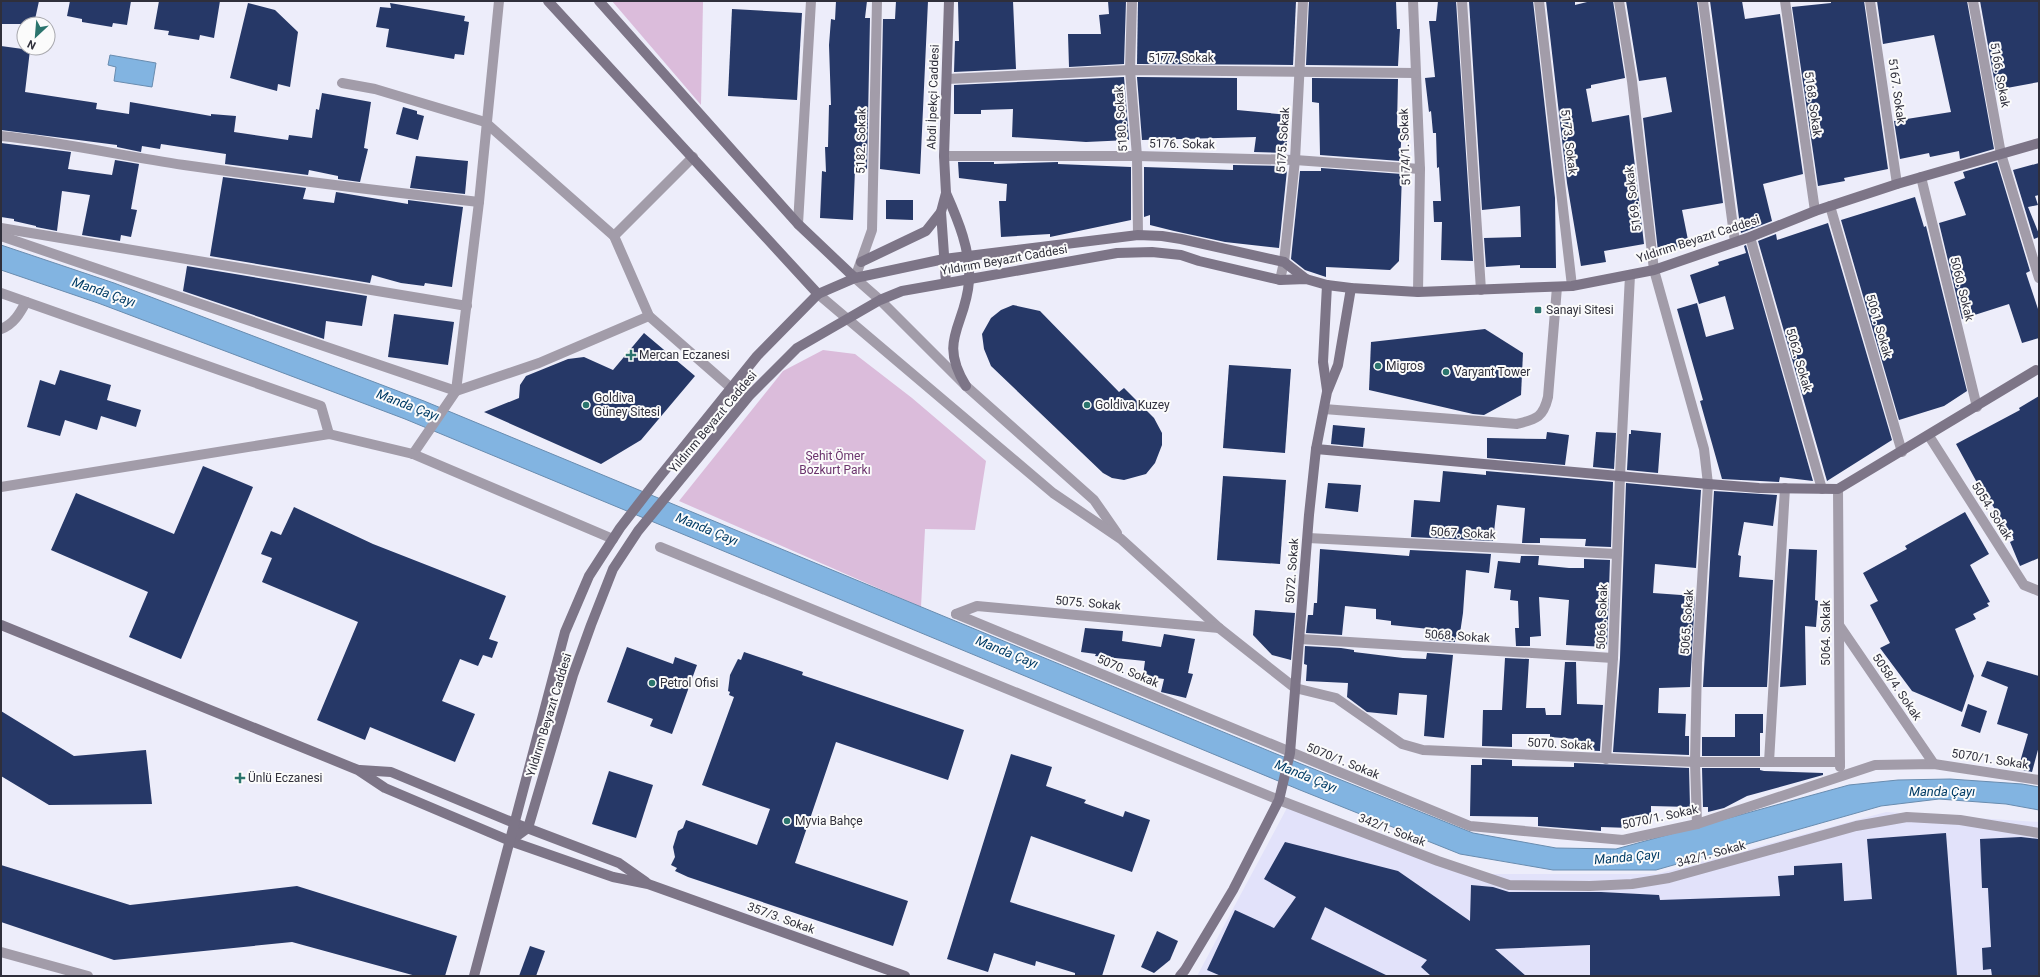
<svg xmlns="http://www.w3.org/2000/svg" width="2040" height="977" font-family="Roboto,sans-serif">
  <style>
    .built { fill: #e2e2fa }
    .green { fill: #dbbcdb }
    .water { fill: #82b4e1; stroke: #698caf }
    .building { fill: #263867 }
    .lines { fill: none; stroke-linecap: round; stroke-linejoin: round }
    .street { stroke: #a29ca9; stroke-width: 10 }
    .secondary { stroke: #7d7587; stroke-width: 10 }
    .poi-dot { fill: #2b746d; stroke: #fbfbfb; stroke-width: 1.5 }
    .labels { text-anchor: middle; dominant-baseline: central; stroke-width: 4; stroke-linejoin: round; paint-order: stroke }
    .street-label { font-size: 12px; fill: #2f2f3b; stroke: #fbfbfb }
    .poi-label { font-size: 12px; fill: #2f2f3b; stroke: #fbfbfb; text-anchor: start }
    .park-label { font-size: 12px; fill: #6a326c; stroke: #fbfbfb }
    .water-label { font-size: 13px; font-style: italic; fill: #003c66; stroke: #fbfbfb }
  </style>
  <rect width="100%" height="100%" fill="#ededfa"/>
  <path class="built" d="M1288 806 1462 874H1657L1886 812 2039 822V976H1197Z"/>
  <g class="green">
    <path d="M612 1H703L701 105Z"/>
    <path d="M823 350 855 354 912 398 986 461 975 530 925 529 921 607 679 501 783 371Z"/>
  </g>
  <g class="water">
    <path d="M110 55 156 63 152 87 114 81 116 67 108 65Z"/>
    <path d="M1 245 114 283 424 401 1274 753 1473 833 1556 848 1616 849 1849 785 1898 780 1950 779 2022 784 2039 787V810L2006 804 1939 799 1881 806 1656 870H1553L1460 854 1300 790 405 419 98 303 1 270Z"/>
  </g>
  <g class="building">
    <path d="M1 1H39L34 24H1Z"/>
    <path d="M70 1H131L127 25 113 23 112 27 82 22V19L67 16Z"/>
    <path d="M159 1H220L214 38 200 35 199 40 168 35 169 31 154 29Z"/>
    <path d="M836 1H867L865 18H870L867 169H855L853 220 820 218 822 171 826 172 825 147H828L829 105H831L829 45 831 19 835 20Z"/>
    <path d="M896 1H928L920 174 880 169 883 19H895Z"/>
    <path d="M1013 1 1016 69 954 72 955 41H959L958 2Z"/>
    <path d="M1108 1H1126L1124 64 1069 67 1068 34H1101L1099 15 1109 14Z"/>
    <path d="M1173 1H1296L1293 65 1137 64 1138 2Z"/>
    <path d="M1309 1H1396L1397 29H1400L1398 66 1306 65Z"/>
    <path d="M1438 1H1456L1473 261 1441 260 1442 222H1434L1433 201H1441L1439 167 1437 168 1436 133H1433L1431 111 1429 112 1425 78 1435 77 1429 21H1436Z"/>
    <path d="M1469 1H1533L1555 198 1556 268H1520V265L1486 267 1484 238 1521 237 1520 206 1482 210Z"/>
    <path d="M1546 1H1575V5L1591 1H1613L1625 78 1591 85V88L1586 89 1592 122 1629 115 1644 244 1604 251 1606 262 1581 266 1567 183Z"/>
    <path d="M1626 1H1697L1723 203 1682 210 1689 245 1658 251 1643 118 1672 112 1666 77 1639 81Z"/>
    <path d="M1710 1H1742L1745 19 1780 14 1803 174 1763 184 1772 221 1741 233Z"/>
    <path d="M1831 1H1864L1888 169 1844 178 1845 181 1818 186 1792 7 1831 3Z"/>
    <path d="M1877 1H1967L1994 149 1960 159 1959 151 1930 157 1929 153 1900 159 1894 121 1951 112 1934 35 1883 44Z"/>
    <path d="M1980 1H2039V82L1996 90Z"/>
    <path d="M248 3 275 10 298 32 290 87 278 84 277 91 230 78Z"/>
    <path d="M390 3 465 16 464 21 469 22 464 55 455 54 454 59 386 47 389 29 376 27 380 7 391 8Z"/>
    <path d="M732 9 802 13 797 100 728 96Z"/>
    <path d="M1 46 30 50 25 92 97 103 96 109 129 114 130 102 211 116V114L236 116 234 132 288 140 289 135 312 138 316 109 319 110 322 93 371 102 364 148 368 149 360 182 338 179V176L309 170 308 175 225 164 226 154 161 144 160 149 142 146 141 152 117 147V145L1 130Z"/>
    <path d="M1124 77 1129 140 1086 142 1012 137 1013 109 981 110V114H954V85Z"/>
    <path d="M1137 77 1237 78V110L1289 115 1286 153 1254 152 1256 137 1142 140Z"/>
    <path d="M1312 78 1398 79 1397 125 1402 126 1400 161 1320 155 1319 103 1312 102Z"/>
    <path d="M403 107 417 111V114L424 116 418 140 396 134Z"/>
    <path d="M1 143 71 152 68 169 112 175 115 160 139 164 131 209 137 210 131 237 121 235 120 241 82 235 90 195 62 191 57 231 36 227V226L14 221V219L1 217Z"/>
    <path d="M416 156 468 161 465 194 410 188Z"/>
    <path d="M958 162H994V164L1058 162V164L1131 167V220L1050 237V234L1001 237 999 201H1006L1007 184 959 178Z"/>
    <path d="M1997 162 2030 271 2026 273 2039 312V338L2022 343 2009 304 1962 319 1939 223 1966 215 1954 182 1965 178 1963 172Z"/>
    <path d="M2039 163V195L2035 196 2038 205 2028 207 2039 234V237L2034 239 2013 170Z"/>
    <path d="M1233 165 1285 166 1284 170H1287L1279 248 1225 242 1174 231 1150 225V215L1144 217V167L1233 170Z"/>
    <path d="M1321 168 1402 174 1399 261 1390 270 1326 267V277L1305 270 1291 259 1300 171H1321Z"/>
    <path d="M223 177 306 188 303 199 334 203 336 192 408 204V200L463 207 452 287 425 283 424 286 401 283 372 275 370 283 210 256Z"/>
    <path d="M1915 197 1924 227 1926 226 1967 391 1944 406 1899 420 1841 220Z"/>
    <path d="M886 200H913V220L886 219Z"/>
    <path d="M1828 223 1892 440 1827 481 1758 241 1776 234 1777 240Z"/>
    <path d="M1746 245 1813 481 1780 477 1779 482 1722 479 1700 401 1703 400 1677 309 1697 303 1706 337 1734 329 1725 296 1699 304 1690 275 1719 265 1718 262 1746 253 1744 246Z"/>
    <path d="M187 266 367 296 362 326 326 321 324 339 183 291Z"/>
    <path d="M1013 305 1040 311 1119 392 1124 388 1154 418 1162 433V445L1155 463 1146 474 1124 480 1112 478 1103 473 991 366 984 349 982 334 991 318 1001 310Z"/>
    <path d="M394 314 454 322 448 365 388 357Z"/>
    <path d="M1485 329 1523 353 1521 395 1484 415 1473 414 1369 390 1371 342Z"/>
    <path d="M644 333 695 376 641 440 601 464 484 412 519 398 520 385 526 376 568 359 584 357 613 370Z"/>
    <path d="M1229 365 1291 369 1285 453 1223 448Z"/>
    <path d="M60 370 111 385 107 400 141 410 136 427 101 416 97 430 65 420 60 436 27 427 40 380 55 385Z"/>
    <path d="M2039 396V558L2020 566 2010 542 2014 540 1983 490H1981L1956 444 2020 410 2019 408Z"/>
    <path d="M1333 425 1365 428 1363 447 1331 444Z"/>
    <path d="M1631 430 1661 433 1658 473 1627 470 1629 434H1631Z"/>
    <path d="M1547 432 1569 435 1565 465 1487 458V438L1546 439Z"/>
    <path d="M1596 432 1616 433 1614 469 1593 467Z"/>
    <path d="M203 466 253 487 181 659 129 637 148 592 51 550 76 493 174 534Z"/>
    <path d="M1443 471 1486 475V471L1613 482 1611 547 1585 546 1586 539 1540 538V543H1522L1525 508 1497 505 1493 541 1411 537 1414 500 1440 502Z"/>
    <path d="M1223 476 1286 480 1280 564 1217 560Z"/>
    <path d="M1328 483 1361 485 1358 512 1325 508Z"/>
    <path d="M1626 483 1701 490 1696 568 1655 564 1653 593 1695 596 1690 687 1659 688 1658 713 1686 714 1685 736H1689V755L1613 752 1620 658Z"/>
    <path d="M1714 491 1777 495 1773 526 1744 522 1738 555 1741 556 1739 577 1773 580 1767 687H1703Z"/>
    <path d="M294 507 373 544 506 596 489 639 498 642 492 658 483 655 478 666 460 659 442 701 475 714 455 762 370 727 365 740 317 720 358 622 262 582 272 558 261 554 271 531 281 535Z"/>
    <path d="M1965 512 1989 554 1970 565 1990 602 1987 603 1989 606 1973 614 1976 619 1955 629 1974 676 1962 712 1912 691 1880 648 1890 643 1870 605 1878 601 1863 573 1907 549 1905 546Z"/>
    <path d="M1320 549 1409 556 1410 550 1491 554 1489 573 1466 570 1463 613 1459 640 1455 639V642L1428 640 1429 629 1391 625V621L1376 619V609L1345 606 1342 635 1306 633 1308 615H1313L1314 603H1317Z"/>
    <path d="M1789 549 1817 550 1815 600 1818 601 1816 627 1805 626 1806 685 1780 687Z"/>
    <path d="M1521 556H1539L1538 565 1569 568H1584V559L1610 560 1607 647 1566 645 1569 600 1539 597 1541 636 1530 637V646H1516L1515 628H1519L1518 601 1510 600 1511 590 1494 588 1498 561 1520 563Z"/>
    <path d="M1255 610 1295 613 1291 660 1272 655 1253 635Z"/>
    <path d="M1085 628 1123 631 1122 641 1161 647 1164 634 1195 639 1188 673 1193 674 1186 698 1161 692 1164 679 1143 676 1145 661 1095 656 1096 654 1081 652Z"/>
    <path d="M1305 646 1341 648 1354 650V652L1403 658 1426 659 1427 653 1453 655 1444 738 1424 736 1427 695 1399 693 1397 715 1367 712 1347 697 1348 683 1306 681 1307 665 1304 664Z"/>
    <path d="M627 647 673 664 675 657 697 665 672 734 650 726 653 719 607 702Z"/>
    <path d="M744 652 803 672 802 675 964 730 948 780 836 742 795 863 908 901 893 946 688 877 675 871 677 868 671 865 675 857 673 847 678 831 683 828 686 820 757 845 770 809 702 785 734 697 729 695 730 692 728 691 730 675 738 659 741 660Z"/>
    <path d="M1505 658 1529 659 1526 708H1545L1546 715H1561L1565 662H1576L1577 704 1603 705 1600 751 1575 750V739L1550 737V734H1512V747L1482 746 1483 710H1502Z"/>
    <path d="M1987 661 2039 676V746L2032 772 2018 769 2028 734 1997 724 2008 687 1981 676Z"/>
    <path d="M1968 704 1987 711 1980 733 1961 726Z"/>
    <path d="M1 711 74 756 146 750 152 804 49 805 1 776Z"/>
    <path d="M1735 714H1763V733H1760V756H1702V737H1735Z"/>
    <path d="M1011 754 1052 767 1046 786 1086 800 1084 803 1123 817 1125 811 1150 820 1132 872 1031 836 1010 902 1115 935 1102 976H1075V973L1036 961 1035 966 994 953 988 972 947 959Z"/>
    <path d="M1482 759 1512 760V766L1574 767V763L1689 768 1690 807 1651 806V821L1630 820V828L1601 827V831L1538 826V817L1470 816 1471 765H1482Z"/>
    <path d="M1702 768H1760V770L1764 771 1823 773V775L1747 796 1724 808 1708 812V807H1703Z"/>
    <path d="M609 771 653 785 636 838 592 824Z"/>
    <path d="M1946 833 1957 976H1590V945L1495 949 1526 976H1431L1421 967 1427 960 1325 907 1311 939 1388 976H1221L1207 970 1235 910 1274 928 1296 897 1264 879 1285 842 1398 871 1470 921 1471 885 1493 887 1509 892H1601L1659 895 1660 900 1780 896 1778 876 1794 875V866L1842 863 1844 901 1872 899 1867 839Z"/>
    <path d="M2021 837 2039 839V976H1992L1991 969 1983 970 1982 948 1991 947 1988 888H1982L1980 839Z"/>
    <path d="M1 865 130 905 297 886 457 936 445 976H416L292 942 114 960 1 922Z"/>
    <path d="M1157 931 1178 941 1170 960 1154 973 1141 967Z"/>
    <path d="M530 946 545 951 536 976H519Z"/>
  </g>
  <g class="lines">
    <g class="street">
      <path d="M877 1 872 230 855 278 880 300 966 386 1094 500 1117 533"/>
      <path d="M1132 1 1130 70 1137 156 1138 235"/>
      <path d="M1413 1 1420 169 1418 292"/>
      <path d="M1462 1 1481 290"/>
      <path d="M1539 1 1572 286"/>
      <path d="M1619 1 1632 81 1654 270 1704 449 1708 484 1697 663 1695 762 1697 824"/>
      <path d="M1703 1 1735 242"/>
      <path d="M1785 1 1815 211"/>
      <path d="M1870 1 1897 184"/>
      <path d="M1973 1 2001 154 2039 278"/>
      <path d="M947 79 1130 70 1415 73"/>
      <path d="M342 83 375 89 485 122 614 236 649 316 730 387"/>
      <path d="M1 136C63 142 122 156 184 165 282 179 380 191 479 202"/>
      <path d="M944 156H1137L1295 160 1420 169"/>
      <path d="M1921 177 1977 407"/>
      <path d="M1830 206 1902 452"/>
      <path d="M798 224 811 1"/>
      <path d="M1 228 467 306"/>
      <path d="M1 236 456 391 539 363 649 316"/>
      <path d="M614 236 693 157"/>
      <path d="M1750 237 1822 489"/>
      <path d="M1280 280 1284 262 1295 160 1303 1"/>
      <path d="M1 293 321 406 329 434"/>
      <path d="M818 294 1053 493 1121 539 1219 628 1295 688 1336 698 1402 744 1423 750 1695 762H1840"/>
      <path d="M1 329C14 324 20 313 26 302"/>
      <path d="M1324 409 1517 424C1536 419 1543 418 1548 397L1557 287"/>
      <path d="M1929 436 2024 585 2039 591"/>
      <path d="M413 454 456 391 479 202 499 1"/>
      <path d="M1 487 329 434 413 454 613 539"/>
      <path d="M1838 489 1840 767"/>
      <path d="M1308 538 1617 554"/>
      <path d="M660 547 1279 800 1438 861 1509 885 1590 886 1632 884 1669 878 1856 826 1907 817 1960 820 2039 833"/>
      <path d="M956 614 1470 826 1623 840 1697 824 1875 765 1934 764 2039 780"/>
      <path d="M956 614 977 606 1219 628"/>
      <path d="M1839 625 1934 764"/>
      <path d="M1300 639 1613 658"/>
      <path d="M1606 759 1613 658 1620 476 1630 275"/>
      <path d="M1769 762 1785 488"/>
      <path d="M1 952 88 976"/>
    </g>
    <g class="secondary">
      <path d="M548 1 818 294"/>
      <path d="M599 1 798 224 855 278"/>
      <path d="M946 193C958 220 971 251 969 281 966 326 937 339 966 386"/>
      <path d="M861 262 926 231 941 212"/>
      <path d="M946 283 941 212 946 193 944 156 949 1"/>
      <path d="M1327 390 1323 362 1327 285"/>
      <path d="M1316 449 1708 484 1759 488 1838 489 2036 370"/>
      <path d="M1 625 358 770 385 788 510 841 613 877 648 884 905 976"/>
      <path d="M360 770 391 772 514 823 619 863 646 882"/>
      <path d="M510 841 528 828 573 675 591 625 613 569 638 531 749 396 797 348 880 300 902 291 970 279 1117 253 1152 252 1181 255 1199 261 1280 280 1306 279 1327 285 1351 288 1418 292 1572 286 1654 270 1750 237 1815 211 1897 184 2039 143"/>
      <path d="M474 976 565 632 589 576 620 528 657 480 757 356 818 294 855 278 944 259 1138 235 1162 236 1181 239 1284 262 1306 279"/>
      <path d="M1180 976 1185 970 1233 890 1279 800 1290 753 1309 515 1316 449 1327 392 1338 365 1351 288"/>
    </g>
  </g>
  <g class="poi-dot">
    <rect x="1534" y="306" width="8" height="8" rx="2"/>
    <path d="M629 349h4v4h4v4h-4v4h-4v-4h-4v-4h4z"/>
    <circle cx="1378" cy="366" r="4"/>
    <circle cx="1446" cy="372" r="4"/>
    <circle cx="586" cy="405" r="4"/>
    <circle cx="1087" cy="405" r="4"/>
    <circle cx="652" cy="683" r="4"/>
    <path d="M238 772h4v4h4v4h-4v4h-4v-4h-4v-4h4z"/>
    <circle cx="787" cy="821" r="4"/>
  </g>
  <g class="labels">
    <g class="street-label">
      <text x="1181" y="58">5177. Sokak</text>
      <text transform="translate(2000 75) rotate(80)">5166. Sokak</text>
      <text transform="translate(1897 91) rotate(82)">5167. Sokak</text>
      <text transform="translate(933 97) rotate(-88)">Abdi İpekçi Caddesi</text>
      <text transform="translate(1813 104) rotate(82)">5168. Sokak</text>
      <text transform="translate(1121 119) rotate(-94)">5180. Sokak</text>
      <text transform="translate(1283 140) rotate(-86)">5175. Sokak</text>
      <text transform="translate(861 141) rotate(-89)">5182. Sokak</text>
      <text transform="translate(1569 142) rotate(83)">5173. Sokak</text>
      <text transform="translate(1182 144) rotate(1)">5176. Sokak</text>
      <text transform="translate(1405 147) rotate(-92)">5174/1. Sokak</text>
      <text transform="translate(1633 199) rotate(-97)">5169. Sokak</text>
      <text transform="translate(1698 239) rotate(-18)">Yıldırım Beyazıt Caddesi</text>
      <text transform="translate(1004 260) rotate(-10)">Yıldırım Beyazıt Caddesi</text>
      <text transform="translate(1962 289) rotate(76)">5060. Sokak</text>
      <text transform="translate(1879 326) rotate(74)">5061. Sokak</text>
      <text transform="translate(1799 360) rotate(74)">5062. Sokak</text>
      <text transform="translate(713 422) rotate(-50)">Yıldırım Beyazıt Caddesi</text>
      <text transform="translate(1992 511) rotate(58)">5054. Sokak</text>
      <text transform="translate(1463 533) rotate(3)">5067. Sokak</text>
      <text transform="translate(1292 571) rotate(-86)">5072. Sokak</text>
      <text transform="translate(1088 603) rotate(5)">5075. Sokak</text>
      <text transform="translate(1602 617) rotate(-88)">5066. Sokak</text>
      <text transform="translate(1687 622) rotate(-86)">5065. Sokak</text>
      <text transform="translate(1826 633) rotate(-90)">5064. Sokak</text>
      <text transform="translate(1457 636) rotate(4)">5068. Sokak</text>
      <text transform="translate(1128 671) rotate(23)">5070. Sokak</text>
      <text transform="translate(1897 687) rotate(56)">5058/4. Sokak</text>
      <text transform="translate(549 715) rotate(-73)">Yıldırım Beyazıt Caddesi</text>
      <text transform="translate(1560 744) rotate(3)">5070. Sokak</text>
      <text transform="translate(1990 759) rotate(9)">5070/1. Sokak</text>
      <text transform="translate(1343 761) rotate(22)">5070/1. Sokak</text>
      <text transform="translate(1660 817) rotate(-12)">5070/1. Sokak</text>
      <text transform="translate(1392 830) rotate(21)">342/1. Sokak</text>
      <text transform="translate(1711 854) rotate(-15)">342/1. Sokak</text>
      <text transform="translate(781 918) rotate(20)">357/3. Sokak</text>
    </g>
    <g class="poi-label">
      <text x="1546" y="310">Sanayi Sitesi</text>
      <text x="639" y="355">Mercan Eczanesi</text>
      <text x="1386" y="366">Migros</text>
      <text x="1454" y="372">Varyant Tower</text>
      <text x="594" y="398">Goldiva<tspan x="594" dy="14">Güney Sitesi</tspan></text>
      <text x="1095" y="405">Goldiva Kuzey</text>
      <text x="660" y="683">Petrol Ofisi</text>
      <text x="248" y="778">Ünlü Eczanesi</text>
      <text x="795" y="821">Myvia Bahçe</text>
    </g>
    <g class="park-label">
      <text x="835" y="456">Şehit Ömer<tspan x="835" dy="14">Bozkurt Parkı</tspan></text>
    </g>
    <g class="water-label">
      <text transform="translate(104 292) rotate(19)">Manda Çayı</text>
      <text transform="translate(408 405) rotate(21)">Manda Çayı</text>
      <text transform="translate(707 529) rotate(22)">Manda Çayı</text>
      <text transform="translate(1007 652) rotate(22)">Manda Çayı</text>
      <text transform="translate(1306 776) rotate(22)">Manda Çayı</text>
      <text x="1942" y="791">Manda Çayı</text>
      <text transform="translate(1627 857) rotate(-5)">Manda Çayı</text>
    </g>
  </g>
  <rect width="2040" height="977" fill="none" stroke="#2f2f3b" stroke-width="4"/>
  <g transform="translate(36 36) rotate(206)"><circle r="19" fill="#fbfbfb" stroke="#a9a9ae"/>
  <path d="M0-3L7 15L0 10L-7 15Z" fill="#2b746d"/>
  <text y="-6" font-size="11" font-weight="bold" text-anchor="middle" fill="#2f2f3b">N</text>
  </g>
</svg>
